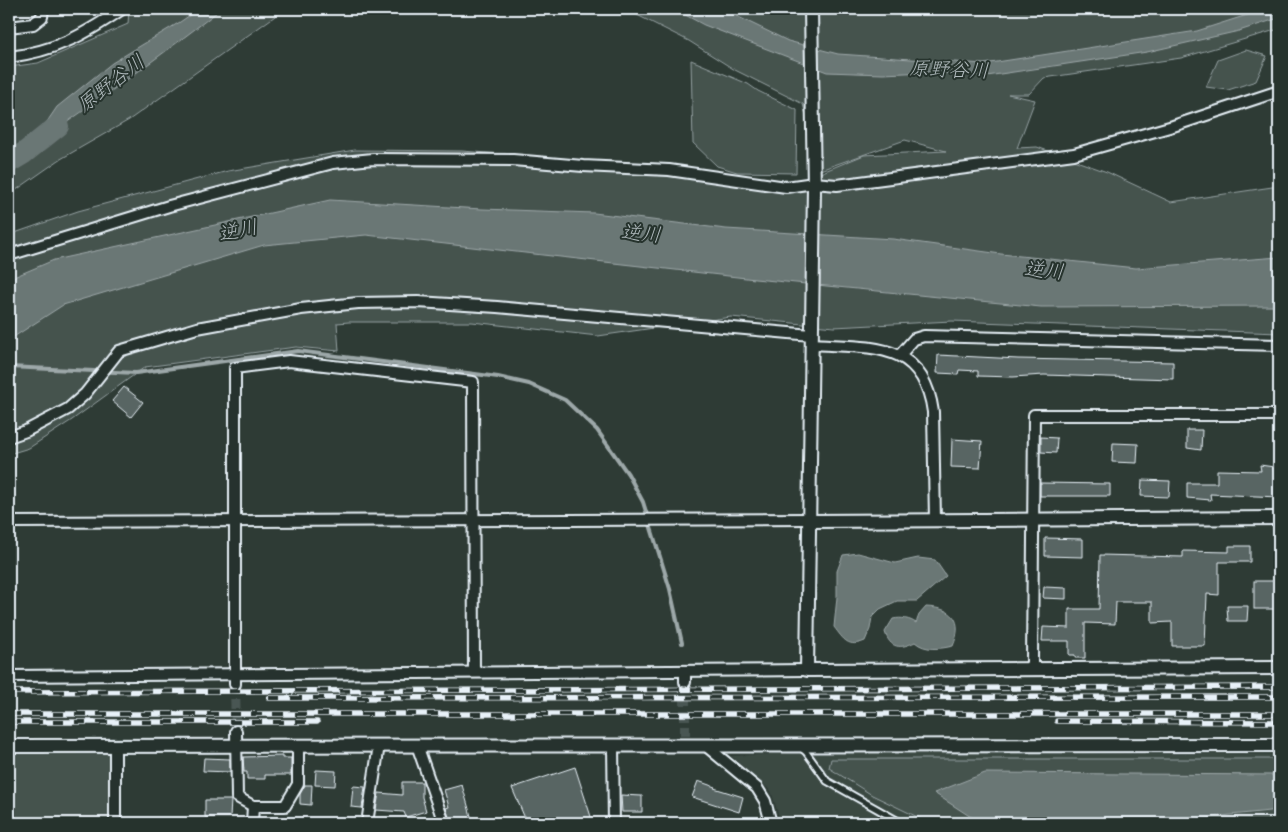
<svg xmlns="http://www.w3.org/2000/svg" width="1288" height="832" font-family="'Architects Daughter','Klee One',sans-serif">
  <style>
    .built { fill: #3b4843 }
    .green { fill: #45524e; stroke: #96a2a3 }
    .water { fill: #6b7775; stroke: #9da8a9 }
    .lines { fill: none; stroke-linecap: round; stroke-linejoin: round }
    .stream { stroke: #9da8a9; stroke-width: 4 }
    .river { stroke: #6b7775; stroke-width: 22 }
    .building { fill: #596563; stroke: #e8f1f8 }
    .minor-tunnel { stroke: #4a5652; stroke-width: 10; stroke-dasharray: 10 5; stroke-linecap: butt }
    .service-casing { stroke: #e8f1f8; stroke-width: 9 }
    .minor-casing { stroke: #e8f1f8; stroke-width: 14 }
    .tertiary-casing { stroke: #e8f1f8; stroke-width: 16 }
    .service { stroke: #26332d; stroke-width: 5 }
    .minor { stroke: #26332d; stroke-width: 10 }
    .tertiary { stroke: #26332d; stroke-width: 12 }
    .rail-casing { stroke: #e8f1f8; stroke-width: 5.5 }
    .rail { stroke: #26332d; stroke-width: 4; stroke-dasharray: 11; stroke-linecap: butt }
    .labels { text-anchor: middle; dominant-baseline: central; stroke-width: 4; stroke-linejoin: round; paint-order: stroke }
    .water-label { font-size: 20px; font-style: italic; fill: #b0babd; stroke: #26332d }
  </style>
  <rect width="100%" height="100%" fill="#2e3b35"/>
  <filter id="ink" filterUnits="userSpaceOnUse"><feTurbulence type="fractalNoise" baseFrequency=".02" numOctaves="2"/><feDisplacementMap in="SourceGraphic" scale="10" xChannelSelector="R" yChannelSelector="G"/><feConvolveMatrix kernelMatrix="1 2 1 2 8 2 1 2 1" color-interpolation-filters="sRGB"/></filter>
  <g filter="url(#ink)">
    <path class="built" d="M806 752 1279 754V823H781L771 791 731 756Z"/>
    <g class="green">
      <path d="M129 9H285L129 120 59 160 9 195V67L38 63 128 24Z"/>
      <path d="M625 9H1279V29L1181 58 1044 78 1029 94H1008L1035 100 1017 148 1037 147 1107 172 1171 202 1279 186V333L952 321 834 327 731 317 598 336 472 322H349L337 323 339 351 296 347 145 367 72 420 29 448 9 454V235L78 211 228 171 355 150 462 151 617 163 786 187 864 155 946 151 905 140 820 170 803 104 735 70 689 41Z"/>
      <path d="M1246 50 1267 56 1256 81 1228 90 1206 87 1218 60Z"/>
      <path d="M691 60 748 84 758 91 797 110 796 173 737 172 717 166 693 143Z"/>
      <path d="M9 746 115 749V823H9Z"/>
      <path d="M831 759H1279V823H930L872 795 829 768Z"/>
    </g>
    <g class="water">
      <path d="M199 9H221C153 62 83 112 12 160L38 135 57 107 112 63 180 22Z"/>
      <path d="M674 9H722L788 41 838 54 984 64 1197 31 1266 9H1279V18L1239 31 1147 52 987 76 927 72 883 74 827 72 704 25Z"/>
      <path d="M330 200 482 209 594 213 726 229 893 239 1001 254 1136 268 1279 257V306L1041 307 755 279 366 235 264 245 63 305 9 340V279L54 260Z"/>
      <path d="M858 553 895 563 918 558 935 560 946 576 917 601H897L880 609 872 617 870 629 865 641C848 648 844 640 834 627L837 597V571L843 555Z"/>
      <path d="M926 607C953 608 964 620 953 646 940 649 925 651 915 642 901 649 890 649 885 632L893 619C902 617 910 619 916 623L919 615Z"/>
      <path d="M985 773 1279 775V810L1212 817 1187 823H992L971 817 934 793Z"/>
    </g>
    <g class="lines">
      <path class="stream" d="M9 367 136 373 298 351 498 377 529 384 565 400 597 430 628 474 643 502 670 589 682 643"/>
      <path class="river" d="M9 162 24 153 58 126"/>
    </g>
    <g class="building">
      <path d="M938 355 1018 359 1173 362V379L1044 375 1013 377 978 376V371L959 370 958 374 937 373Z"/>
      <path d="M124 387 143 402 131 417 112 401Z"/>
      <path d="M1187 430H1202L1201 450 1187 448Z"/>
      <path d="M1041 437 1057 438 1056 453 1041 452Z"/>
      <path d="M952 439 982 441 980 468 951 467Z"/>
      <path d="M1113 443 1138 444 1137 463 1112 462Z"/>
      <path d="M1260 465 1274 467V472H1279V497L1210 494 1211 500 1187 498V483H1217V470L1261 471Z"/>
      <path d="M1142 480 1170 481 1169 497 1141 496Z"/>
      <path d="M1040 483 1110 484V496H1040Z"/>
      <path d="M1045 538 1083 539V557L1045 556Z"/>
      <path d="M1229 546H1250V562H1219V595L1207 594 1205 646H1172V622L1152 623V602H1116L1115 624 1085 623V658H1075V655H1069V641H1042L1043 627 1069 628V609H1099L1100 555 1183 557V551L1229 552Z"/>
      <rect x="1254" y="581" width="25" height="28"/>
      <path d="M1044 587 1066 588V599L1043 598Z"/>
      <path d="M1227 606H1248L1247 621H1228Z"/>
      <path d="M282 756V758H291V775H265V779H247V772H244L243 757Z"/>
      <path d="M204 758 230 759V772L203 771Z"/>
      <path d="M575 767 593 823H527L512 788Z"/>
      <path d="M316 770 336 771 335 786 315 785Z"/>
      <path d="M698 781 715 787 714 788 743 797 739 812 692 797Z"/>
      <path d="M402 782H422V797L426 811 406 817 404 812 376 810 379 793 402 795Z"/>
      <path d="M305 785H312L311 805 300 804V794Z"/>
      <path d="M462 785 473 823H451L446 808 449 807 444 790Z"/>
      <path d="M353 786 365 787 362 808 351 807Z"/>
      <path d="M621 795 642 796V812H622Z"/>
      <path d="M205 800H231L230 817H205Z"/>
    </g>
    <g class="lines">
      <g class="minor-tunnel">
        <path d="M235 684 236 731"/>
        <path d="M685 735V682"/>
      </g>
      <g class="service-casing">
        <path id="service" d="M800 747 806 752 827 781 902 823"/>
      </g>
      <g class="minor-casing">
        <g id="minor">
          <path d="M9 27 33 24 42 17 43 9"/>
          <path d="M9 57C56 51 84 35 122 9"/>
          <path d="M9 255 169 206 333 163 373 159 513 160 583 166 669 170 786 187 814 183 837 185 1074 154 1173 126 1279 91"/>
          <path d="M811 344C868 348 923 339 933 412L935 520"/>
          <path d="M900 355 914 339 924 336 1279 345"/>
          <path d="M9 437 26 431 68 409 85 394 119 351 197 328 301 309 358 303 418 302 497 307 811 335"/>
          <path d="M9 522 810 519"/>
          <path d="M1029 669 1032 663 1034 415H1279"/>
          <path d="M685 671V682"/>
          <path d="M9 676 807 670"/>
          <path d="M235 684V368L289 361 473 382 474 672"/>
          <path d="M236 731 237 797 253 806H285L298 784V745"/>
          <path d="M417 745 444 823"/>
          <path d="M613 745 614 823"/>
          <path d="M705 745 757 788 765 801 771 823"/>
          <path d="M115 746V823"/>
          <path d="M252 823 253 806"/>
          <path d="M367 823 379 745"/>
        </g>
      </g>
      <g class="tertiary-casing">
        <g id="tertiary">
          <path d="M811 9 814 188 807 670 1279 668"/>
          <path d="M810 521 1279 518"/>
          <path d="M9 746 1279 745"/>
        </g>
      </g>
      <use href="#service" class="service"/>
      <use href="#minor" class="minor"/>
      <use href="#tertiary" class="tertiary"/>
      <g class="rail-casing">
        <g id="rail">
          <path d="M9 692 1279 687"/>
          <path d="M269 698 1279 697"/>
          <path d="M9 714H1279"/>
          <path d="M1057 721 1279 722"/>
          <path d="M9 722H317"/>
        </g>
      </g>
      <use href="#rail" class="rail"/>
    </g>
  </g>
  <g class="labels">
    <g class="water-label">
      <text transform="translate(949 70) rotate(2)">原野谷川</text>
      <text transform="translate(111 84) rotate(-38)">原野谷川</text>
      <text transform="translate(238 231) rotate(-12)">逆川</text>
      <text transform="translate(641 234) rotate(5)">逆川</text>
      <text transform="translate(1044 271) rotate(5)">逆川</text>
    </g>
  </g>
  <rect width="1288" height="832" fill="none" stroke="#26332d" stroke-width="30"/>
  <rect x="15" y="15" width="1258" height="802" fill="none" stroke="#e8f1f8" stroke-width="2" filter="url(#ink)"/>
</svg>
